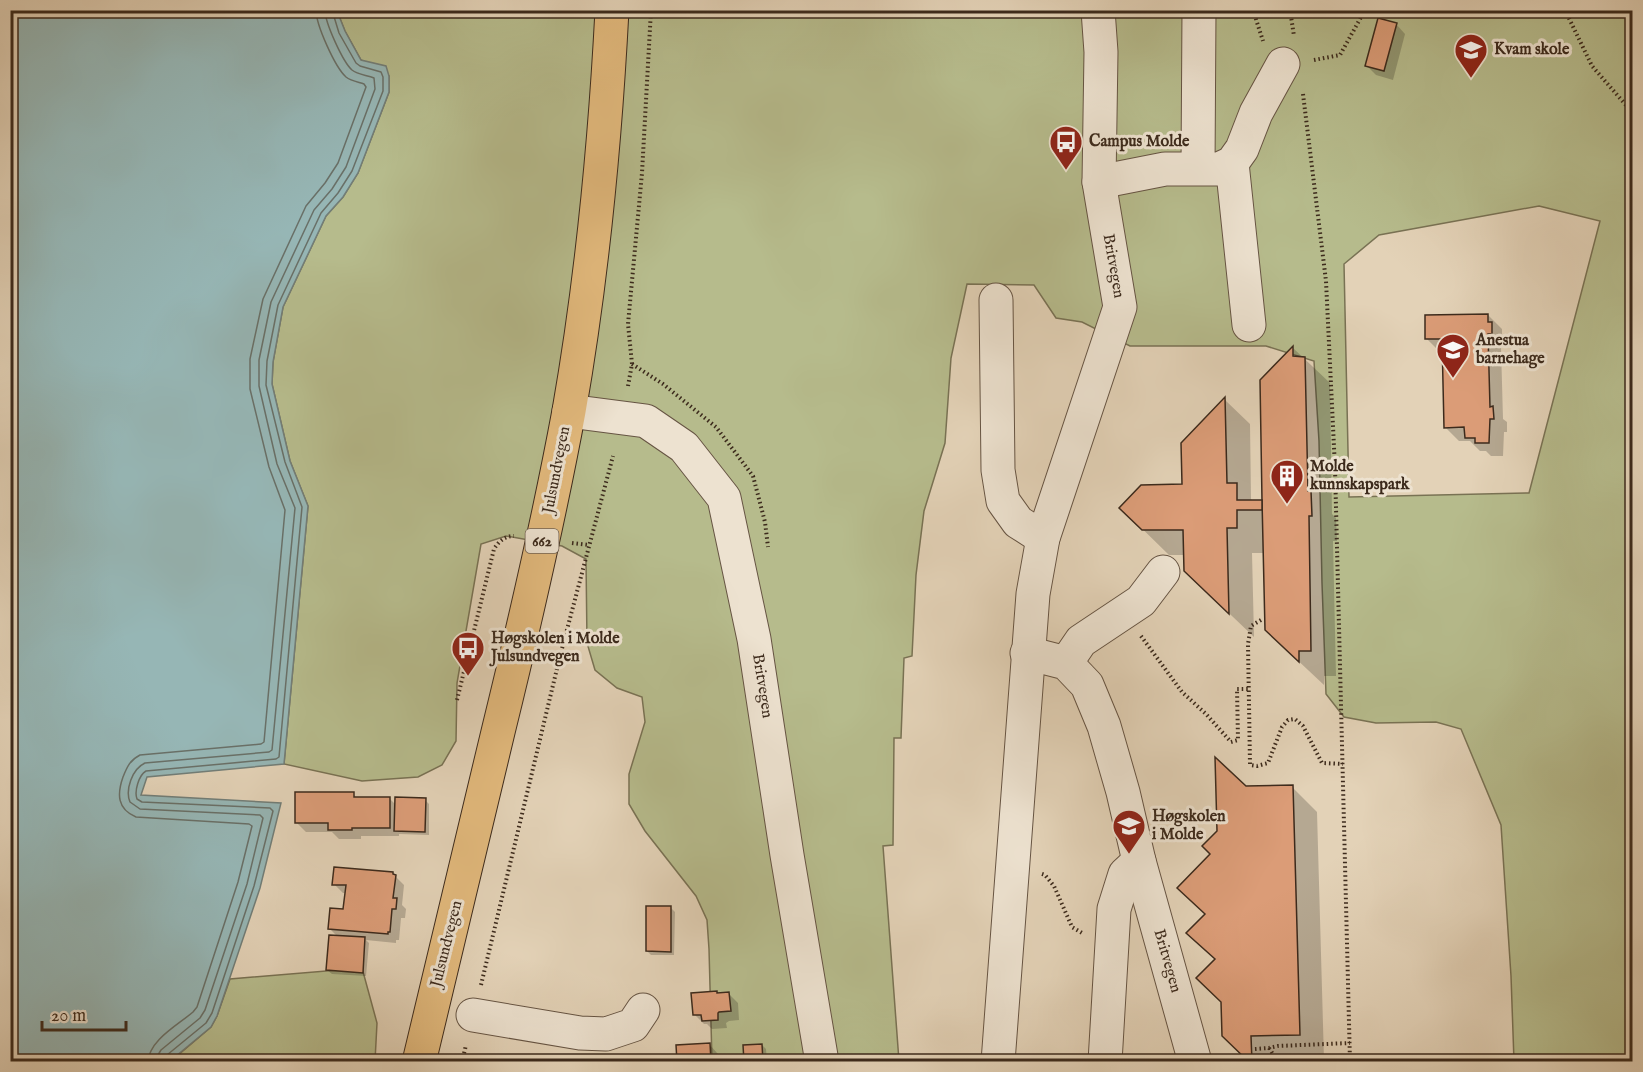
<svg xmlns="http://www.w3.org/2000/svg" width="1643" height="1072" font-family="'IM FELL English',serif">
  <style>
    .green { fill: #b6bb8c; stroke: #797254; stroke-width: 1.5; fill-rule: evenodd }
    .water { fill: #96b6b5; stroke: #727e78; stroke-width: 1.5 }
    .shadow { fill: #0003 }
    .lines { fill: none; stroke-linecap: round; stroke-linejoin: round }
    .shore { stroke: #697068; stroke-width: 1.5 }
    .building { fill: #db9c77; stroke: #3c2a1c; stroke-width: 1.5 }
    .minor-casing { stroke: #665443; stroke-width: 35 }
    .major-casing { stroke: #3c2a1c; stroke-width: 35 }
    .path { stroke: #3c2a1c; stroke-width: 4; stroke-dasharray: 1.5 3; stroke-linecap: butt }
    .minor { stroke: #ede2d0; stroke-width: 33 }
    .major { stroke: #e2b97c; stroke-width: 33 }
    .labels { text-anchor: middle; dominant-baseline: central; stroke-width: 6; stroke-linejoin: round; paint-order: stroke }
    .shield { fill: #ede2d0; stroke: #716152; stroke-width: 1.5 }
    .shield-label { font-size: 15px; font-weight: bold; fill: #3c2a1c }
    .poi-label { font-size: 16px; font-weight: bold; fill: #3c2a1c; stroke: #ede2d0; text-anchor: start }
    .street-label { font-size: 16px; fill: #3c2a1c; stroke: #ede2d0 }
  </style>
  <rect width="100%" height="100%" fill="#e3d2b7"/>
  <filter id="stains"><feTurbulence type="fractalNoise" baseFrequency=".00333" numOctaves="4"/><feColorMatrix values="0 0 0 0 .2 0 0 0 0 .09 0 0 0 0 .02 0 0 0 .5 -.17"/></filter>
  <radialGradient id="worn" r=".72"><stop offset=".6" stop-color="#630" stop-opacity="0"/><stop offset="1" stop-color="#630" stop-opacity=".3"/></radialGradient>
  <g class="green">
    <path d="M337 11H1632V1061H1514L1511 976 1501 825 1461 729 1436 722 1376 723 1344 717 1326 694 1322 583 1319 441 1314 361 1266 346H1130L1082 322 1056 318 1034 285 967 284 951 358 945 443 924 511 916 575 912 656 904 658 901 738H894L893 845 883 846 899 1061H712L709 949 707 920 696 896 645 831 629 804V774L645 722 642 697 617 688 595 670 587 643 586 559 562 546 506 536 481 544 457 683 456 741 442 765 418 777 362 781 284 764 308 506 290 461 272 384 273 362 283 307 326 216 343 197 358 173 389 92V76L361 60 345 31ZM1539 206 1600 221 1529 493 1349 497 1344 264 1379 235Z"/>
    <path d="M362 968 377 1023 375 1061 170 1062 211 1027 217 1016 230 979Z"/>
  </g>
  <path class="water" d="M10 11H337L345 31 361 60 386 66 389 76V92L358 173 343 197 326 216 283 307 273 362 272 384 290 461 308 506 284 764 147 777 141 795 281 803 260 888 217 1016 211 1027 170 1061H11Z"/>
  <g class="shadow">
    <path d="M1396 24 1405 34 1393 80 1376 75 1367 66Z"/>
    <path d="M1488 315 1502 329V334L1505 337V347H1501L1503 419 1507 422V432H1504L1503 456H1491L1486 451H1480L1470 441H1459L1445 427 1443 352 1441 353 1427 339Z"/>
    <path d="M1293 348 1330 383 1332 514 1336 518 1337 541H1333L1336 676H1324V685L1292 655 1265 553H1252L1254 637 1211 596 1185 555H1169L1121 508 1184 485 1183 444 1225 400 1250 424 1251 499 1253 502 1263 501Z"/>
    <path d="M1292 787 1317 812 1324 1060 1250 1062 1223 1003 1216 960 1189 933 1206 915 1212 854 1219 831 1245 788Z"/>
    <path d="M353 794 357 798H389L396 805 425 800 429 804V835L399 834V836H361V839H339L332 832H306L297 823Z"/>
    <path d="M392 873 404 885 402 905 406 909 405 918H401L399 940H396V943L366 940 369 943 366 976 332 974 327 970 338 937 329 928 345 910 346 893H343L334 884Z"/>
    <path d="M671 908 675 912 674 955H651L647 951Z"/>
    <path d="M729 994 738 1003 739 1020 729 1021 726 1023 727 1028 712 1029 707 1024H704L695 1015Z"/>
    <path d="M709 1044 718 1054 719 1062H678Z"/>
    <path d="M762 1045 766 1049 767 1062H745Z"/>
  </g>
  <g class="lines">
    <g class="shore">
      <path d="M148 1062C149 1040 178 1025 193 1012L197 1007 238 882 252 826 249 824 136 817C117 809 117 794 123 777 127 767 130 760 140 755L261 744 264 742 285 510 269 467 250 389V359L263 299 306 206 325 183 338 163 366 87 364 84C358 82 351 81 346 77 335 67 316 25 316 10"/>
      <path d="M157 1062 158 1055 161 1050 200 1018 205 1010 247 884 263 818 260 815 140 809 130 802C125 790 132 769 145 763L269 752 272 750 295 508 277 464 259 386V360L271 302 314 210 332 189 346 167 375 89 374 78C367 75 358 75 352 70 343 62 325 23 325 10"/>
      <path d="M165 1062 167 1055 206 1023 212 1013 254 886 273 811 270 808 142 802 137 799C134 791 139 775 146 771L276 759 279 757 302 507 285 462 266 385 267 361 278 305 321 213 338 193 352 171 383 91V77L381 72 360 66 356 63 339 33 332 10"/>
    </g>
  </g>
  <g class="building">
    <path d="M1378 18 1397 23 1384 71 1365 66Z"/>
    <path d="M1488 314V322H1492V334H1488L1490 407 1493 406 1494 419H1490L1489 443H1475V438H1465L1464 427 1444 428 1442 339H1425V315Z"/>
    <path d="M1293 346V356L1305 357 1308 491H1311L1312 516H1309L1311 651H1299V662L1265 630 1262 500 1260 380Z"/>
    <path d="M1225 397 1227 483H1237V500H1262V510H1237V528H1227L1229 614 1184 571 1183 530H1142L1119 508 1141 485 1182 484 1181 443Z"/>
    <path d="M1215 757 1246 786 1293 785 1300 1035 1251 1036 1252 1062H1249L1222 1036 1221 1002 1196 978 1215 959 1186 933 1205 914 1177 888 1210 854 1202 846 1217 831Z"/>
    <path d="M295 792H354V797H390V828H352V830H328V823H295Z"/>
    <path d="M395 797 426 798 425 832 394 831Z"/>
    <path d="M334 867 393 872V874L396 875 393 898H397L396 909H392L390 932H388V934L328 929 330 908 343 909 346 885H332Z"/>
    <path d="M646 906H671V952L646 951Z"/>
    <path d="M329 935 365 937 363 973 326 970Z"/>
    <path d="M717 991V993L729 992 731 1011 719 1012 718 1013V1020L702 1021 701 1015H693L691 993Z"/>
    <path d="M710 1043 711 1062H677L676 1045Z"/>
    <path d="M762 1044 763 1062H744L743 1045Z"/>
  </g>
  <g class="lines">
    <g class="minor-casing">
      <g id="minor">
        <path d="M1232 163 1249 325"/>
        <path d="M1198 168 1199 10"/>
        <path d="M1099 182 1165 169H1219L1232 163 1242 149 1256 113 1283 64"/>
        <path d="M996 300 998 470 1003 501 1018 522 1043 538"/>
        <path d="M569 411 646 421 684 447 724 498 754 639 787 855 822 1062"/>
        <path d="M1027 653 1066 663 1087 685 1104 726 1123 792 1139 861 1195 1062"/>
        <path d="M1066 663 1081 641 1141 601 1163 572"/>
        <path d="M473 1015 580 1033 606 1034 633 1025 643 1010"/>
        <path d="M998 1062 1033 594 1043 538 1120 307 1099 182 1101 52 1098 10"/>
        <path d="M1105 1062 1114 909 1125 874 1139 861"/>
      </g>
    </g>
    <g class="major-casing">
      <path id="major" d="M419 1062C445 952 472 842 498 732 524 626 549 519 569 411 592 279 605 145 612 10"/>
    </g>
    <g class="path">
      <path d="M1253 10 1263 41"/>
      <path d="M1290 10 1294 36"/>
      <path d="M1565 10 1592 66 1632 112"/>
      <path d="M1314 60 1340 55 1365 10"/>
      <path d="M1303 94 1326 281 1335 468 1350 1062"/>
      <path d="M632 364 663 384 716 427 753 476 765 522 768 547"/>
      <path d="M628 386 632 364 628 324 642 173 651 10"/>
      <path d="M572 543 589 545"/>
      <path d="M1261 620 1251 626 1248 644 1250 765 1257 766 1268 763 1282 727 1288 720 1295 719 1303 726 1322 763 1343 764"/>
      <path d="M1141 636 1182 692 1206 714 1231 742 1238 740 1237 689H1249"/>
      <path d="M457 700 494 549C499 541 505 536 514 536"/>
      <path d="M1042 874 1045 875 1054 886 1072 927 1082 933"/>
      <path d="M481 985 560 656 613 456"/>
      <path d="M1269 1048 1278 1062"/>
      <path d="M1255 1049 1269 1048 1278 1046 1350 1043"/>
      <path d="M462 1062 466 1045"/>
    </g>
    <use href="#minor" class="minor"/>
    <use href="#major" class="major"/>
  </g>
  <defs>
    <g id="school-pin" transform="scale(1.725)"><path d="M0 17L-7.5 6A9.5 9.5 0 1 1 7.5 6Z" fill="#8f2418" stroke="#ede2d0"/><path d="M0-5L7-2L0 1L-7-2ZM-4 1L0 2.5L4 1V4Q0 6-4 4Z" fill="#fff"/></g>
    <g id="bus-pin" transform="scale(1.725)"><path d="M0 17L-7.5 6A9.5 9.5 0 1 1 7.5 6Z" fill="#8f2418" stroke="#ede2d0"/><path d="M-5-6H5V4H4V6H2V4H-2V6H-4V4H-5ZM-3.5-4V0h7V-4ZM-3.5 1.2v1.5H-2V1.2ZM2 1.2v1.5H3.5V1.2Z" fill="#fff"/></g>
    <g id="building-pin" transform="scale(1.725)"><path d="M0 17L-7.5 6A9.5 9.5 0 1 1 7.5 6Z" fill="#8f2418" stroke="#ede2d0"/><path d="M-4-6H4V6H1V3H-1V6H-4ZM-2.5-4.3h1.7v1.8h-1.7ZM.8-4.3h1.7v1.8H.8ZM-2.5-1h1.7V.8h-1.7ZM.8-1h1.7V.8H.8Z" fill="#fff"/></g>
    <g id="university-pin" transform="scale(1.725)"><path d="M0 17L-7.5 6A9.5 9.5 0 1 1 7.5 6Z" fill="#8f2418" stroke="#ede2d0"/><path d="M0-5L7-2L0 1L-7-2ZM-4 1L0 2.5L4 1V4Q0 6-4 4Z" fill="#fff"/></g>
  </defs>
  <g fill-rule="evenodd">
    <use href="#school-pin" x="1471" y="50"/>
    <use href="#bus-pin" x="1066" y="142"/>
    <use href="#school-pin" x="1453" y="350"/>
    <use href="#building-pin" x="1287" y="476"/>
    <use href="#bus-pin" x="468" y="648"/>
    <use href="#university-pin" x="1129" y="826"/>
  </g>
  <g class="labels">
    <rect class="shield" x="525.5" y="529" width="33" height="24" rx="4.5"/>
    <g class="shield-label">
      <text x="542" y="541">662</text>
    </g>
    <g class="poi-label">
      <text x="1494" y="50">Kvam skole</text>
      <text x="1089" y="142">Campus Molde</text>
      <text x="1476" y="341">Anestua<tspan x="1476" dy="18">barnehage</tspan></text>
      <text x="1310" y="467">Molde<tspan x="1310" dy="18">kunnskapspark</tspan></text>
      <text x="491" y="639">Høgskolen i Molde<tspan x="491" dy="18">Julsundvegen</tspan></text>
      <text x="1152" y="817">Høgskolen<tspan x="1152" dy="18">i Molde</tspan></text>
    </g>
    <g class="street-label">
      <text transform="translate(1113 266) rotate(80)">Britvegen</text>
      <text transform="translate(557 470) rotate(-79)">Julsundvegen</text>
      <text transform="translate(762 686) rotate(81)">Britvegen</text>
      <text transform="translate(447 944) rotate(-76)">Julsundvegen</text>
      <text transform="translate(1167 961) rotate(74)">Britvegen</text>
    </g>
  </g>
  <rect width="1643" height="1072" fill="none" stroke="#e3d2b7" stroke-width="36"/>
  <rect x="12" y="12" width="1619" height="1048" fill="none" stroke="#3c2a1c" stroke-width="3"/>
  <rect x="18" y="18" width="1607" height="1036" fill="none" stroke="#3c2a1c" stroke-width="1.5"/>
  <path d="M42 1021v9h84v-9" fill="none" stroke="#3c2a1c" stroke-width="3"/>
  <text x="51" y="1021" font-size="18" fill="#3c2a1c" stroke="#ede2d0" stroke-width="4.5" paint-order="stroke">20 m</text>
  <rect width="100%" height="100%" filter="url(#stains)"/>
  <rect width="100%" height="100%" fill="url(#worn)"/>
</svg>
